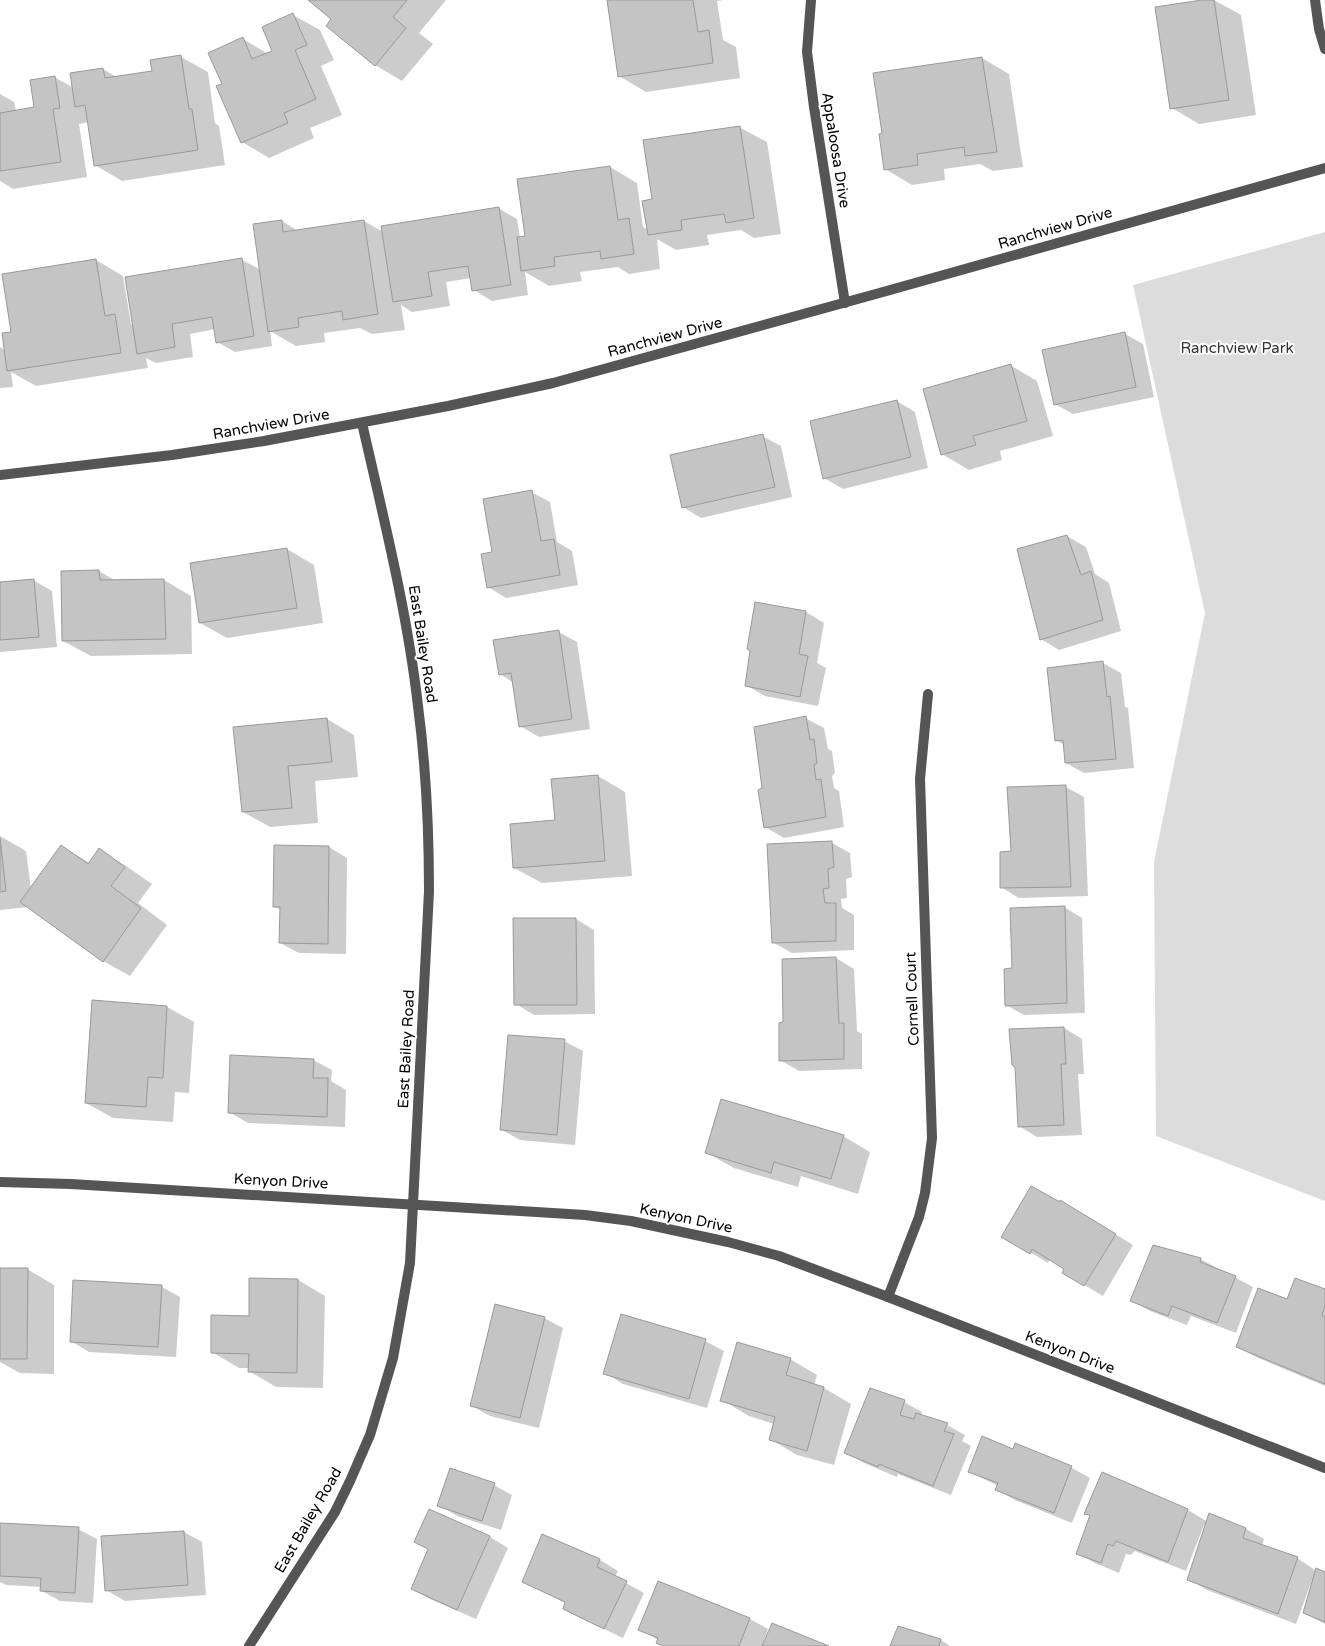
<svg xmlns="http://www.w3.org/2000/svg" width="1325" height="1646" font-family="'Varela Round',sans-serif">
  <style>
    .green { fill: #dcdcdc }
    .shadow { fill: #0003 }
    .building { fill: #c4c4c4; stroke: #999 }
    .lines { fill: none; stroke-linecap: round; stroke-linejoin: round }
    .street { stroke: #555; stroke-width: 10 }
    .labels { text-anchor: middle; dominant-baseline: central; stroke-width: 4; stroke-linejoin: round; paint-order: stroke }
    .street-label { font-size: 15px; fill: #000; stroke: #fff }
    .park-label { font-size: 15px; fill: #333; stroke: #fff }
  </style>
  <rect width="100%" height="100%" fill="#fff"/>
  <path class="green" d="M1325 232V1201L1156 1136 1154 862 1205 613 1133 285Z"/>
  <g class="shadow">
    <path d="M310 0H446L419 33 433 44 402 81 375 65 333 19Z"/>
    <path d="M609 0H723L717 1 723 40 736 47 740 78 646 92 619 76Z"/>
    <path d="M1210 0H1214L1241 15 1256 115 1199 124 1172 108Z"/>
    <path d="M293 15 320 30 334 60 321 66 342 115 310 128 314 138 269 158 242 142 223 84 243 39 268 54 274 51Z"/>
    <path d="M181 57 208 72 215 123 219 126 225 165 122 181 95 165 88 122 79 124 87 177 13 189 0 181V94L14 102 16 111 36 108 54 77 74 88 103 69 118 78 153 72Z"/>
    <path d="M982 58 1009 74 1023 167 993 171 980 164 944 169 945 180 912 185 885 169Z"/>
    <path d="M739 127 767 142 781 234 754 238 741 230 707 235 709 245 676 250 657 239 660 269 629 274 618 267 580 272 582 281 549 286 525 272 528 295 492 301 474 290 471 278 446 282 450 306 412 312 401 305 405 330 372 334 360 328 324 333 325 342 296 346 270 331 272 346 235 352 217 342 215 329 190 334 193 357 156 363 146 358 148 368 36 386 11 372 13 387 0 388V347L5 350 12 333 96 260 123 276 131 324 134 326 242 260 261 270 282 221 298 231 364 221 383 232 498 208 517 219 520 238 526 237 610 167 637 183 643 227 648 230 654 200Z"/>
    <path d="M1125 334 1143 344 1154 397 1073 414 1055 404Z"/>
    <path d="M1010 365 1037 381 1053 436 1000 451 1002 460 969 470 942 454Z"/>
    <path d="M897 401 915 412 928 468 843 489 824 478Z"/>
    <path d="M762 436 781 446 792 497 701 518 683 507Z"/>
    <path d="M531 492 550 502 557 542 572 551 578 585 506 598 488 587 493 553Z"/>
    <path d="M1067 536 1086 547 1095 574 1109 583 1121 631 1059 650 1041 639Z"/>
    <path d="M287 549 314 565 323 623 227 638 200 623 191 564Z"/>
    <path d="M99 571 116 581 164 580 191 596 192 654 91 656 63 641Z"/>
    <path d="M33 580 52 591 57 647 0 652V584Z"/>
    <path d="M806 612 824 623 817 663 826 668 818 706 765 696 746 685Z"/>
    <path d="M559 632 577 642 590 729 539 737 520 726 514 683 500 674Z"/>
    <path d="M1103 663 1121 673 1125 707 1128 708 1134 768 1084 773 1066 763 1064 745 1056 740Z"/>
    <path d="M805 718 824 728 828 749 832 751 835 773 832 776 834 788 839 791 844 827 784 838 765 827 764 789Z"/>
    <path d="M327 719 354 735 358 777 315 781 318 823 270 827 243 812Z"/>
    <path d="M598 776 625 792 632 876 542 883 514 868Z"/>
    <path d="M1066 787 1084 797 1088 896 1019 898 1001 887 1012 852Z"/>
    <path d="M0 836 26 851 31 889 61 846 90 863 99 850 126 866 152 884 138 903 167 925 130 976 103 961 29 907 0 910Z"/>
    <path d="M832 843 850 853 852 877 846 879 847 898 841 899 842 908 854 915V950L792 953 774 943Z"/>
    <path d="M329 847 347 858 346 954 299 953 280 943 281 910 275 907Z"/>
    <path d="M1064 907 1082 918 1085 1013 1024 1015 1006 1005 1014 969Z"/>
    <path d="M576 919 594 930 595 1014 534 1015 516 1004Z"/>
    <path d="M836 958 854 969 857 1031 862 1034V1069L799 1071 780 1060 784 1023Z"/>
    <path d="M93 1001 167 1007 194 1022 189 1093 175 1092 173 1122 113 1118 86 1103Z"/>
    <path d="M1064 1028 1082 1039 1084 1074H1078L1082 1135 1037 1137 1019 1126 1017 1067 1011 1030Z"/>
    <path d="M564 1041 583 1051 575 1145 520 1140 502 1130Z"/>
    <path d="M313 1060 332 1070 331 1081 346 1090 345 1127 248 1123 229 1112Z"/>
    <path d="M843 1136 870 1152 858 1194 801 1176 798 1187 734 1168 707 1153Z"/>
    <path d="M1060 1204 1079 1212 1133 1245 1103 1296 1064 1273 1065 1269 1050 1259 1048 1263 1003 1236Z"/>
    <path d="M1200 1259 1253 1287 1236 1333 1191 1316 1187 1325 1150 1311 1131 1300Z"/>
    <path d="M0 1269H27L54 1285V1374L20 1373 0 1362Z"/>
    <path d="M298 1280 325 1296 323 1388 276 1387 249 1371V1368H239L212 1352 250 1317Z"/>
    <path d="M74 1281 162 1287 180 1297 176 1357 89 1352 71 1341Z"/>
    <path d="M1325 1291V1386L1256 1357 1238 1347 1287 1301Z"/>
    <path d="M544 1318 563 1328 539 1428 490 1416 472 1406Z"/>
    <path d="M705 1341 724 1351 707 1408 623 1384 605 1373Z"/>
    <path d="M790 1359 817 1375 814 1385 824 1388 851 1404 834 1465 797 1455 770 1439 774 1424 749 1416 722 1400Z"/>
    <path d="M904 1402 922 1412 921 1416 947 1425 965 1435 962 1441 971 1446 951 1495 898 1474 897 1477 864 1463 846 1452Z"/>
    <path d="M1016 1445 1072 1468 1090 1478 1072 1523 1015 1500 997 1490 998 1486 970 1472 1013 1451Z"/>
    <path d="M1102 1473 1188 1510 1208 1522 1210 1515 1246 1529 1264 1539 1262 1546 1297 1558 1315 1570 1325 1573V1624L1304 1613 1314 1580H1312L1296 1624 1207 1590 1189 1579 1206 1526 1204 1525 1186 1571 1135 1551 1131 1555 1126 1554 1119 1573 1095 1563 1077 1553 1091 1517 1086 1514Z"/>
    <path d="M494 1485 512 1495 501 1530 457 1516 439 1505Z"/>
    <path d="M429 1510 490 1537 508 1548 476 1619 430 1599 412 1588 429 1549Z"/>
    <path d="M0 1525 78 1529 97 1539 93 1603 60 1601 42 1591V1587L6 1585 0 1582Z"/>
    <path d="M184 1532 202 1542 206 1595 125 1601 106 1590Z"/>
    <path d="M543 1535 600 1560 618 1571 615 1577 644 1593 623 1638 583 1619 564 1609 566 1603 524 1582Z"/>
    <path d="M658 1582 750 1619 768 1629 764 1640 766 1641 826 1646H664L658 1640 640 1629Z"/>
    <path d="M899 1628 941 1640 950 1646H892Z"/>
  </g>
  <g class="building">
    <path d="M308 0H407L393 17 406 28 375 66 326 26 331 19Z"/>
    <path d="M607 0H693L698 32 709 30 713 63 618 77Z"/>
    <path d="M1202 0H1214L1229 100 1170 109 1155 7Z"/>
    <path d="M293 13 307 45 295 50 316 99 284 113 288 123 241 143 216 86 222 84 208 53 243 37 252 59 272 51 262 27Z"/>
    <path d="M181 55 189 109H192L198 150 94 166 85 105 75 107 70 73 103 68 105 78 152 71 150 60Z"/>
    <path d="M982 57 997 152 965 156 964 147 917 154 918 165 884 170 879 134 882 133 873 73Z"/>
    <path d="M55 76 60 108 53 109 61 162 0 171V113L34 107 30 80Z"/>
    <path d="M740 126 754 218 726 223 724 214 681 220 682 230 648 235 642 201 652 199 643 140Z"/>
    <path d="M610 166 618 220 629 218 634 254 601 259 600 251 554 257 555 266 521 271 517 237 525 236 517 179Z"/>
    <path d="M499 207 511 285 472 291 468 266 428 272 432 296 393 302 381 226Z"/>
    <path d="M282 220 283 232 364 220 378 314 343 320 342 311 298 318 299 327 268 332 253 224Z"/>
    <path d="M242 258 254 336 216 343 212 317 172 324 175 347 137 354 125 277Z"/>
    <path d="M96 259 105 316 115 314 121 353 7 371 2 333 11 332 2 274Z"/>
    <path d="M1125 332 1136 387 1054 405 1042 350Z"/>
    <path d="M1011 364 1027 421 973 436 976 445 941 455 923 389Z"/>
    <path d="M897 400 911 457 823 479 810 421Z"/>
    <path d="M763 434 775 487 682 508 670 455Z"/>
    <path d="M532 490 541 541 554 539 560 575 487 588 481 554 492 552 483 499Z"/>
    <path d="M1067 535 1081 575 1091 571 1103 620 1040 640 1017 549Z"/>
    <path d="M287 548 297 608 199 623 190 563Z"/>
    <path d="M99 570 100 580 164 579 166 639 62 641 61 571Z"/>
    <path d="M34 579 39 637 0 640V582Z"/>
    <path d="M755 602 806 611 799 654 808 656 800 697 745 686 750 651 747 649Z"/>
    <path d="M559 630 572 719 519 727 511 673 499 675 493 640Z"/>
    <path d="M1103 661 1107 697 1110 696 1116 759 1065 763 1063 740 1055 741 1047 668Z"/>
    <path d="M806 716 810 740 814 739 817 763 814 765 816 780 821 779 826 817 764 828 758 790 762 788 754 727Z"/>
    <path d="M327 718 332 762 288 766 292 808 242 812 233 727Z"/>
    <path d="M598 775 605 861 513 868 510 824 555 820 551 779Z"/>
    <path d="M1066 785 1071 887 1000 888V852L1011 851 1007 787Z"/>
    <path d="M0 838 6 891 0 892Z"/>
    <path d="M832 841 834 867 828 869 829 888 823 889 825 903H836V941L772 943 767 844Z"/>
    <path d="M61 845 88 864 99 848 125 867 111 886 141 908 103 962 20 902Z"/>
    <path d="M274 845 329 846 328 944 279 943 280 907H273Z"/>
    <path d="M1065 906 1067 1003 1005 1006 1004 969 1012 968 1010 908Z"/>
    <path d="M513 918H576L577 1005H514Z"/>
    <path d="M836 957 839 1023H844V1059L779 1061V1023L783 1022 782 959Z"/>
    <path d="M92 1000 167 1006 163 1078 148 1077 146 1107 85 1103Z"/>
    <path d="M1064 1027 1066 1064H1061L1064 1125 1018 1127 1015 1067 1012 1065 1009 1029Z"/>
    <path d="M508 1035 565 1039 557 1135 500 1130Z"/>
    <path d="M230 1055 314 1059 313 1078H328L327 1117 228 1113Z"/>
    <path d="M721 1099 844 1135 831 1179 774 1162 771 1173 705 1153Z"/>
    <path d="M1031 1186 1060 1202V1200L1116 1234 1084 1286 1062 1273 1064 1269 1032 1249 1030 1254 1001 1237Z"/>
    <path d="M1153 1245 1201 1258 1200 1262 1236 1276 1217 1323 1172 1306 1168 1316 1130 1301Z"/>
    <path d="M0 1268H28L27 1359H0Z"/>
    <path d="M249 1278 298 1279 297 1373 248 1372 249 1354 211 1353V1315L249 1316Z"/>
    <path d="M1295 1278 1325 1289V1306L1322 1315 1325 1317V1384L1236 1347 1258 1288 1287 1299Z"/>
    <path d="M73 1280 162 1285 158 1347 70 1342Z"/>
    <path d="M495 1304 545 1317 520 1418 470 1406Z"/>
    <path d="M621 1314 706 1339 689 1399 603 1374Z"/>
    <path d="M737 1342 791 1358 786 1375 824 1387 807 1451 769 1440 775 1417 720 1401Z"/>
    <path d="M870 1388 905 1400 900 1415 914 1419 916 1413 948 1423 944 1431 954 1434 933 1486 879 1464 878 1467 844 1453Z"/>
    <path d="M982 1436 1013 1449 1015 1443 1072 1466 1054 1513 995 1490 998 1483 968 1472Z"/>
    <path d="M450 1468 495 1483 482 1521 437 1506Z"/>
    <path d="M1102 1472 1188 1509 1168 1562 1116 1541 1113 1546 1108 1544 1101 1563 1076 1554 1090 1515 1084 1514Z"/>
    <path d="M429 1509 490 1536 457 1610 411 1589 428 1549 414 1542Z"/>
    <path d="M1209 1513 1246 1528 1243 1538 1298 1557 1278 1614 1187 1580Z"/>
    <path d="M0 1523 79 1527 75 1593 40 1591 41 1578 0 1576Z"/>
    <path d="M184 1531 188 1585 105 1591 101 1536Z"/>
    <path d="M542 1534 600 1559 597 1567 627 1581 604 1629 563 1609 565 1602 522 1582Z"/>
    <path d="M1316 1568 1325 1572V1622L1303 1613Z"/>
    <path d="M658 1581 750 1618 739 1646H663L656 1643 658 1638 638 1630Z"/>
    <path d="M772 1623 829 1646H762Z"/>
    <path d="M898 1626 941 1639 939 1646H890Z"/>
  </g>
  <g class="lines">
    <g class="street">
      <path d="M811 0 807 52 814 107 845 303"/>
      <path d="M1315 0 1319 29 1325 49"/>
      <path d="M0 475 172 455 264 441 448 406 553 383 883 292 1325 168"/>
      <path d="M0 1182 71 1184 585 1215 631 1221 728 1242 779 1256 888 1297 1325 1468"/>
      <path d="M888 1297 919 1217 925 1193 932 1138 920 779 928 694"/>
      <path d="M249 1646 335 1512 350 1481 370 1435 393 1358 410 1263 429 891C429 830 426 767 418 706 407 610 383 516 362 423"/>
    </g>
  </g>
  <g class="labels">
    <g class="street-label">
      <text transform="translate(836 150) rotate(81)">Appaloosa Drive</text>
      <text transform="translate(1055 228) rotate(-16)">Ranchview Drive</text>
      <text transform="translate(665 337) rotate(-15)">Ranchview Drive</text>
      <text transform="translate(271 424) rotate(-10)">Ranchview Drive</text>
      <text transform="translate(423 644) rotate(81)">East Bailey Road</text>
      <text transform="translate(912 999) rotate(-92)">Cornell Court</text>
      <text transform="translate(406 1049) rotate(-87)">East Bailey Road</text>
      <text transform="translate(281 1181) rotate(3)">Kenyon Drive</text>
      <text transform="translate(686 1218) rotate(12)">Kenyon Drive</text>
      <text transform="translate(1070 1352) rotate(21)">Kenyon Drive</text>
      <text transform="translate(308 1520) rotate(-60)">East Bailey Road</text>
    </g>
    <g class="park-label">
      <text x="1237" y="348">Ranchview Park</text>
    </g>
  </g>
</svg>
